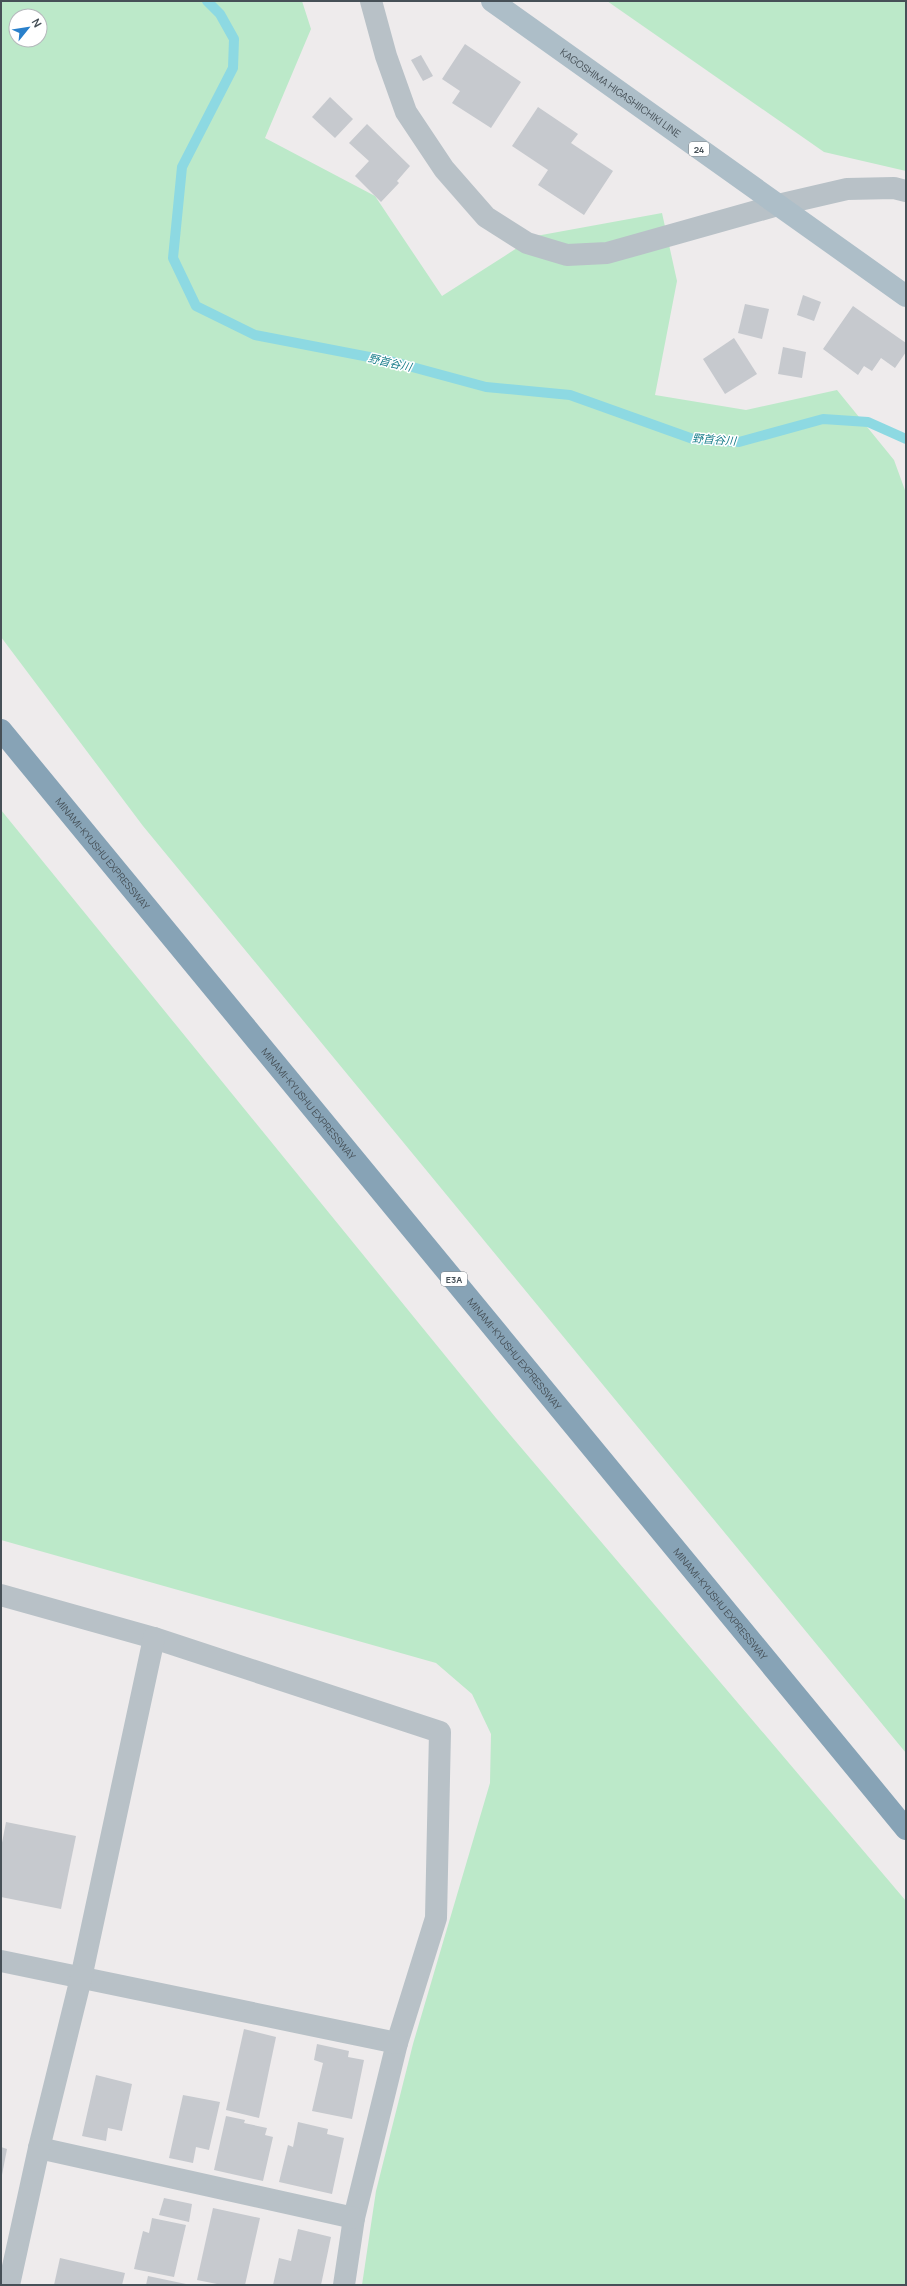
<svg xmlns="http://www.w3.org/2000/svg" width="907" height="2286" font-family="Manrope,'Noto Sans JP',sans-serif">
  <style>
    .green { fill: #bce9c9; fill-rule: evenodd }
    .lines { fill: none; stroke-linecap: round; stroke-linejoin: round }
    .stream { stroke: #8dd9e2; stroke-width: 10 }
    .building { fill: #c6c9ce }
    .minor { stroke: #b8c1c7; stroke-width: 22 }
    .major { stroke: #adbec8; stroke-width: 22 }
    .highway { stroke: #87a3b6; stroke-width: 22 }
    .labels { text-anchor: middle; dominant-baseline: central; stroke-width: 3; stroke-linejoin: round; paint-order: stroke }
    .shield { fill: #fff; stroke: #7e8489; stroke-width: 1 }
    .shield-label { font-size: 9px; font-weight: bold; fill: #465057 }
    .street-label { font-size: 10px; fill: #465057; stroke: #fff }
    .water-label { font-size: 11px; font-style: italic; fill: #187d8a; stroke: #fff }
  </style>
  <rect width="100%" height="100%" fill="#eeebec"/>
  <g class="green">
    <path d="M1 1H302L311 29 265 138 375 196 442 296 536 236 662 213 677 281 655 395 746 410 837 390 894 460 906 493V1753L143 826 1 637ZM16 16H40V40H16Z"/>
    <path d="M607 1H906V171L824 152Z"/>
    <path d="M1 810 496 1418 906 1901V2285H362L376 2191 413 2044 490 1783 491 1734 472 1694 436 1663 1 1540Z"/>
  </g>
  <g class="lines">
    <path class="stream" d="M207 1 220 14 234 39 233 68 182 167 173 258 196 306 255 335 390 361 486 387 570 395 693 439 739 442 823 419 868 422 906 439"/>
  </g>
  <g class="building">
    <path d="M465 44 521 82 491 128 452 103 460 91 442 79Z"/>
    <path d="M421 55 433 76 423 81 411 60Z"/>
    <path d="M330 97 353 119 335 138 312 117Z"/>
    <path d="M538 107 578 134 571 143 613 171 584 215 538 185 548 170 512 146Z"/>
    <path d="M367 124 410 166 397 181 399 183 381 202 355 176 369 161 349 143Z"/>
    <path d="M803 295 821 302 814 321 797 315Z"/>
    <path d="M745 304 769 309 762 339 738 333Z"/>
    <path d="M853 306 906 343V352L895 368 881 358 872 371 864 366 858 375 823 349Z"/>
    <path d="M734 338 757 374 725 394 703 359Z"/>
    <path d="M783 347 806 352 802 378 778 374Z"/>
    <path d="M6 1822 76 1836 61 1909 1 1897V1848Z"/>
    <path d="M244 2029 276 2037 259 2118 226 2110Z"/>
    <path d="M317 2044 349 2051 348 2057 364 2060 352 2119 312 2111 323 2063 314 2060Z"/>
    <path d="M96 2075 132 2084 122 2131 108 2128 106 2141 82 2136Z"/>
    <path d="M183 2095 220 2102 209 2150 196 2147 193 2163 169 2158Z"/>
    <path d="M226 2116 245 2120 244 2123 267 2128 265 2135 273 2137 263 2181 214 2170Z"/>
    <path d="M298 2122 328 2129 327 2134 344 2138 332 2194 279 2182 288 2145 293 2147Z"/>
    <path d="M1 2147 7 2149 2 2175H1Z"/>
    <path d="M164 2198 192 2204 189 2222 159 2215Z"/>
    <path d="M213 2208 260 2218 245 2285H222L197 2280Z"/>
    <path d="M152 2218 186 2225 174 2277 134 2269 143 2231 149 2233Z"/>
    <path d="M298 2229 331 2237 321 2285H273L279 2258 291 2261Z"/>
    <path d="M60 2258 125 2273 122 2285H54Z"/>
    <path d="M148 2276 186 2284V2285H146Z"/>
  </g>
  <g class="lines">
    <g class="minor">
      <path d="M371 1 386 56 406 112 444 169 486 217 527 243 567 255 607 253 778 205 847 189 894 188 906 191"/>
      <path d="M1 1595 154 1638 440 1732 436 1918 397 2043 354 2218 344 2285"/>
      <path d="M1 1961 397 2043"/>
      <path d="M39 2148 354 2218"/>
      <path d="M9 2285 39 2148 81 1978 154 1638"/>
    </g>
    <path class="major" id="s1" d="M492 1 906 296"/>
    <path class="highway" id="s2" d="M1 730 906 1829"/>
  </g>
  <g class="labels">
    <g class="shield">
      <rect x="689" y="142" width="20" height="14" rx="3"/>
      <rect x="441" y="1272" width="26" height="14" rx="3"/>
    </g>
    <g class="shield-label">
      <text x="699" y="149">24</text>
      <text x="454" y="1279">E3A</text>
    </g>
    <g class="street-label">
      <text stroke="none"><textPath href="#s1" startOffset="158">KAGOSHIMA HIGASHIICHIKI LINE</textPath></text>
      <text stroke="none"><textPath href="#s2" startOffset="160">MINAMI-KYUSHU EXPRESSWAY</textPath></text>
      <text stroke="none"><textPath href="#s2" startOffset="484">MINAMI-KYUSHU EXPRESSWAY</textPath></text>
      <text stroke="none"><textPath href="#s2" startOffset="808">MINAMI-KYUSHU EXPRESSWAY</textPath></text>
      <text stroke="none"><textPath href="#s2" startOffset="1132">MINAMI-KYUSHU EXPRESSWAY</textPath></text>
    </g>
    <g class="water-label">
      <text transform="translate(390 362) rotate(13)">野首谷川</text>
      <text transform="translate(714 439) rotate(4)">野首谷川</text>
    </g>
  </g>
  <rect width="907" height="2286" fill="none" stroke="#465057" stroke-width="4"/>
  <g transform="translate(28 28) rotate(60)"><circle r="19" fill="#ffffff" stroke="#b5b9bc"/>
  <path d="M0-3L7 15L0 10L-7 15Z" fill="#2980cb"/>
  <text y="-6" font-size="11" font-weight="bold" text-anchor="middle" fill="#465057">N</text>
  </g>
</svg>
